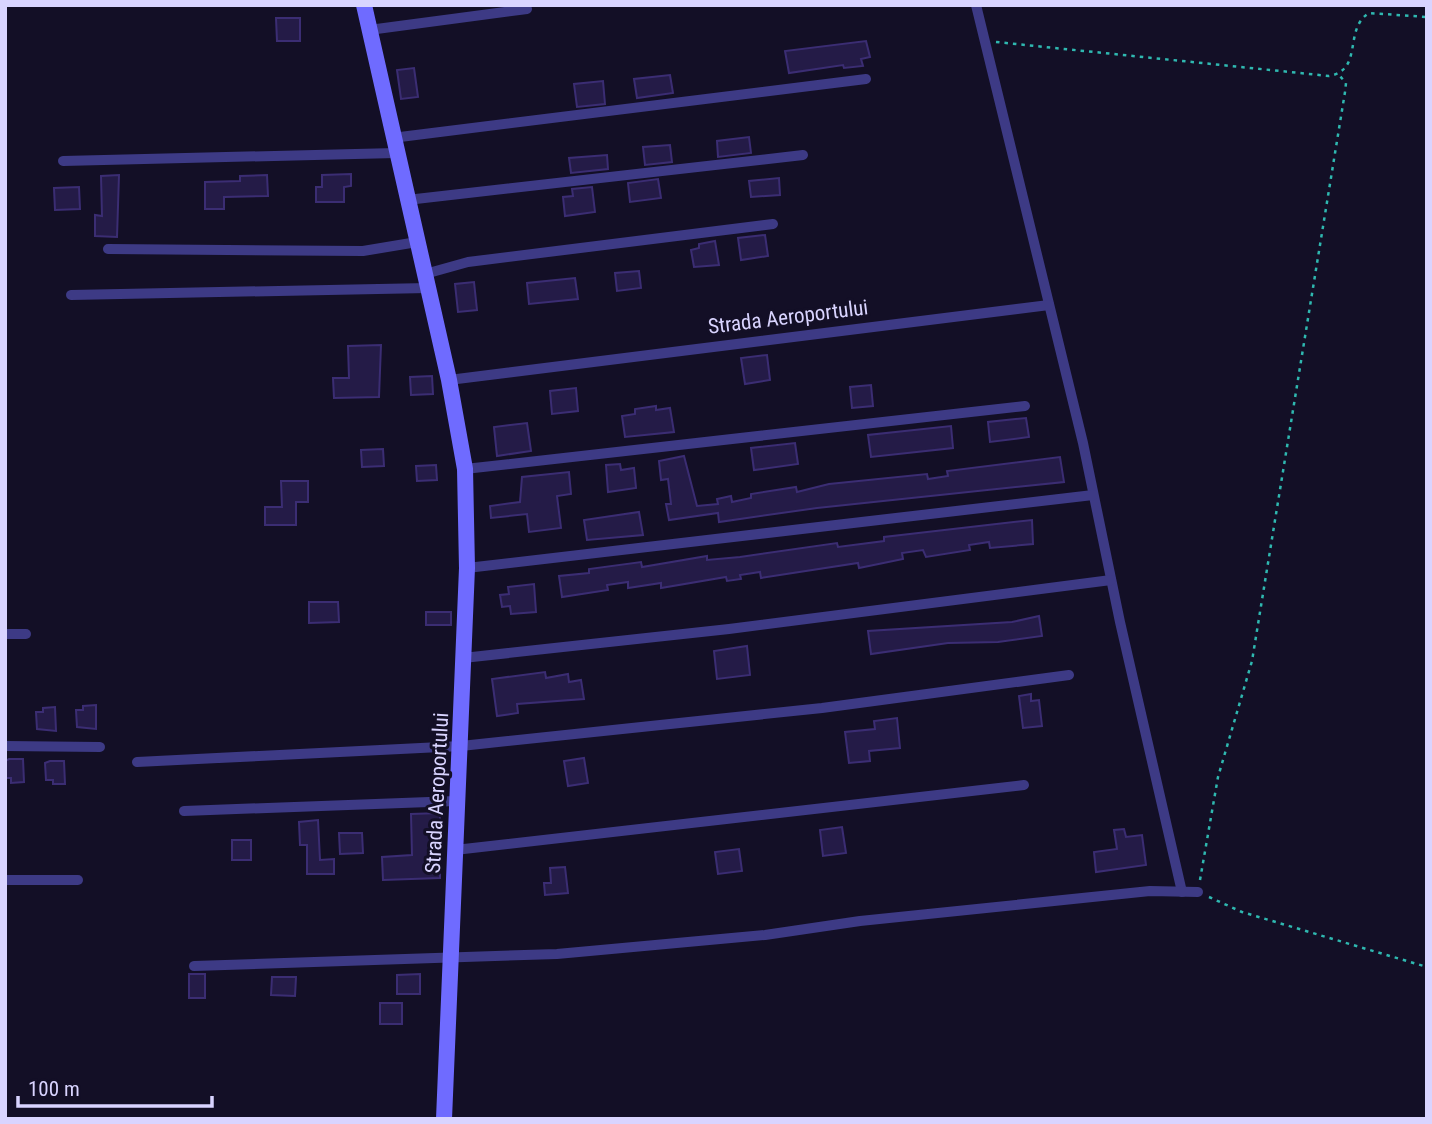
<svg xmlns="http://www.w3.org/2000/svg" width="1432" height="1124" font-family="'Roboto Condensed',sans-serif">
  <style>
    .building { fill: #241b47; stroke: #3b2d73; stroke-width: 2 }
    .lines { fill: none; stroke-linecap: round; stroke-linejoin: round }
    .path { stroke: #2fb8b0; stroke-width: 2.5; stroke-dasharray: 3.5 5; stroke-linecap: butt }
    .street { stroke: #3d3a85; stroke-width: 10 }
    .secondary { stroke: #6f6bff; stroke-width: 16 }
    .labels { text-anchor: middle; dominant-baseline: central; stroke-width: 6; stroke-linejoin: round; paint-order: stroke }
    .street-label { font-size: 21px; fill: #d9d4ff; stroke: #130f26 }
  </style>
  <rect width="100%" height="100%" fill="#130f26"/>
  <g class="building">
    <path d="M276 18H300V41H277Z"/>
    <path d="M866 41 870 57 861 59 863 66 844 68 843 65 789 73 785 51Z"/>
    <path d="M414 68 418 97 401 99 397 70Z"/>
    <path d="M670 75 673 93 637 98 634 79Z"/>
    <path d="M603 81 605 104 577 107 574 84Z"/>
    <path d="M749 137 751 153 718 157 717 141Z"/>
    <path d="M670 145 672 162 645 165 643 147Z"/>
    <path d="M607 155 608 169 571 173 569 158Z"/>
    <path d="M351 174V186L344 187V202H316V187H322V175Z"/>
    <path d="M119 175 117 237 95 236V215L102 216 101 176Z"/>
    <path d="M267 175 268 196 224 197V209H205V182L240 181V176Z"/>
    <path d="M779 178 780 195 751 197 749 181Z"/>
    <path d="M658 179 661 198 630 202 628 183Z"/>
    <path d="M79 187 80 209 55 210 54 188Z"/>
    <path d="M592 187 595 212 565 216 563 197 573 196 572 189Z"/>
    <path d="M765 235 768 256 741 260 738 238Z"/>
    <path d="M715 241 719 265 694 267 691 250 699 248V244Z"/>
    <path d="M639 271 641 288 617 291 615 273Z"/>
    <path d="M575 278 578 299 529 304 527 283Z"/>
    <path d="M474 282 477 310 458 312 455 284Z"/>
    <path d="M381 345 379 397 334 398 333 378H349L348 346Z"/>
    <path d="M767 355 770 380 745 384 741 358Z"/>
    <path d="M432 376 433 394 411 395 410 377Z"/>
    <path d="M871 385 873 406 852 408 850 387Z"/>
    <path d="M576 388 578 411 552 414 550 391Z"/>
    <path d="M656 406V410L670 408 674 432 625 437 622 416 635 414V409Z"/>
    <path d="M1026 418 1029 437 990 442 988 422Z"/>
    <path d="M527 423 531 451 497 456 494 427Z"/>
    <path d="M951 426 953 448 871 457 868 435Z"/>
    <path d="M795 443 798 464 754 470 751 448Z"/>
    <path d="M383 449 384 466 362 467 361 450Z"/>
    <path d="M684 456 697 506 718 504 717 499 731 496 732 502 751 498V494L796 487 797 492 829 484 927 474 928 479 948 476 947 471 1060 457 1064 482 817 508 719 522 718 513 669 520 666 504H671L668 479 661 480 659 461Z"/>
    <path d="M620 464 621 470 634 468 636 488 608 492 606 465Z"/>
    <path d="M436 465 437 480 417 481 416 466Z"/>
    <path d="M569 472 571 494 557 496 561 528 529 532 527 514 491 518 490 506 520 502 522 477Z"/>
    <path d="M281 481H308V502H296V525H265V507H282Z"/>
    <path d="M639 512 643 535 587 540 584 520Z"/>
    <path d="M1032 520 1033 544 990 548 989 542 969 545 970 550 926 557 923 550 902 553 903 559 859 568 858 563 761 578 760 572 740 575 741 579 727 581 726 577 661 588V583L628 588V582L607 585 608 590 562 597 559 576 589 573V569L641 562 642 567 707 556V560L740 557 837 543 838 547 884 541V537L901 535Z"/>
    <path d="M534 584 536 612 511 614 510 606 502 607 500 595 509 594 508 587Z"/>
    <path d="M309 602H338L339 622 309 623Z"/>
    <rect x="426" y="612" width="25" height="13"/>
    <path d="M1039 616 1042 636 998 642 948 643 871 654 868 631 1012 622Z"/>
    <path d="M747 646 750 675 717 679 714 651Z"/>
    <path d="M545 672 546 678 568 674 569 682 581 680 584 699 517 704 518 713 497 716 492 679Z"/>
    <path d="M1031 694V701L1039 700 1042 726 1023 728 1019 696Z"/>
    <path d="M96 705V729L77 727 76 710H83V706Z"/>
    <path d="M55 707 56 731 37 729 36 712H43V708Z"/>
    <path d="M897 718 900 748 869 751 870 761 849 763 845 732 875 729 874 721Z"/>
    <path d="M584 758 588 783 568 786 564 761Z"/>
    <path d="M9 759H23L24 782 11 783V778H5V761Z"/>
    <path d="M50 761H64L65 784H53V780H46L45 763Z"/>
    <path d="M440 813V878L383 880 382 857 412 855 411 814Z"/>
    <path d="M318 820 320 860 334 859V874H307V845H300L299 822Z"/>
    <path d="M842 827 846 853 823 856 820 830Z"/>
    <path d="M1124 829 1126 837 1142 835 1146 865 1096 872 1094 852 1117 849 1114 830Z"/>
    <path d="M339 833H362L363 853 340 854Z"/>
    <rect x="232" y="840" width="19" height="20"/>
    <path d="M739 849 742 871 718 874 715 852Z"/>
    <path d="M565 867 568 893 545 895 544 883H551L550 868Z"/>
    <rect x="189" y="974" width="16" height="24"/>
    <path d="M420 974V994H397V975Z"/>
    <path d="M272 977H296L295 996 271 995Z"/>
    <rect x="380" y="1003" width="22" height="21"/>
  </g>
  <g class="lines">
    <g class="path">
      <path d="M996 42 1329 76C1364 70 1343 29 1369 13L1427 17"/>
      <path d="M1200 880 1218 777 1252 661 1345 92 1346 83 1339 75"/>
      <path d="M1209 897 1242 912 1427 967"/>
    </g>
    <g class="street">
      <path d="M976 5 1083 443 1120 622 1182 892"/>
      <path d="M369 30 527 9"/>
      <path d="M392 138 866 79"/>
      <path d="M63 161 396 153"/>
      <path d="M407 200 803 155"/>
      <path d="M108 249 363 251 417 242"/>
      <path d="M425 274 468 262 773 224"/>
      <path d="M71 295 428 288"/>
      <path d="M449 380 1049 305"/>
      <path d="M465 469 1025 406"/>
      <path d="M467 568 1093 495"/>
      <path d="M5 634H26"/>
      <path d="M463 658 729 629 1111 580"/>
      <path d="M5 746 100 747"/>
      <path d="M137 762 461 746 822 708 1069 675"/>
      <path d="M184 811 456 801"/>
      <path d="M455 850 1024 785"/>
      <path d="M5 880H78"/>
      <path d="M194 966 557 954 765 935 860 921 1150 891 1198 892"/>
    </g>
    <path class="secondary" d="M364 5 449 380 465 469 467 568 444 1119"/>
  </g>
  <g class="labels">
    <g class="street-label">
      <text transform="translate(788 317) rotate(-7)">Strada Aeroportului</text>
      <text transform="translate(437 793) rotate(-87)">Strada Aeroportului</text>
    </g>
  </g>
  <rect width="1432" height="1124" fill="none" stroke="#d9d4ff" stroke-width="14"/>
  <path d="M18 1096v10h194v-10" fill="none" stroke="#d9d4ff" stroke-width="3.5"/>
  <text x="28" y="1096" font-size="21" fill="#d9d4ff" stroke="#130f26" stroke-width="5" paint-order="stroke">100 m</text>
</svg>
